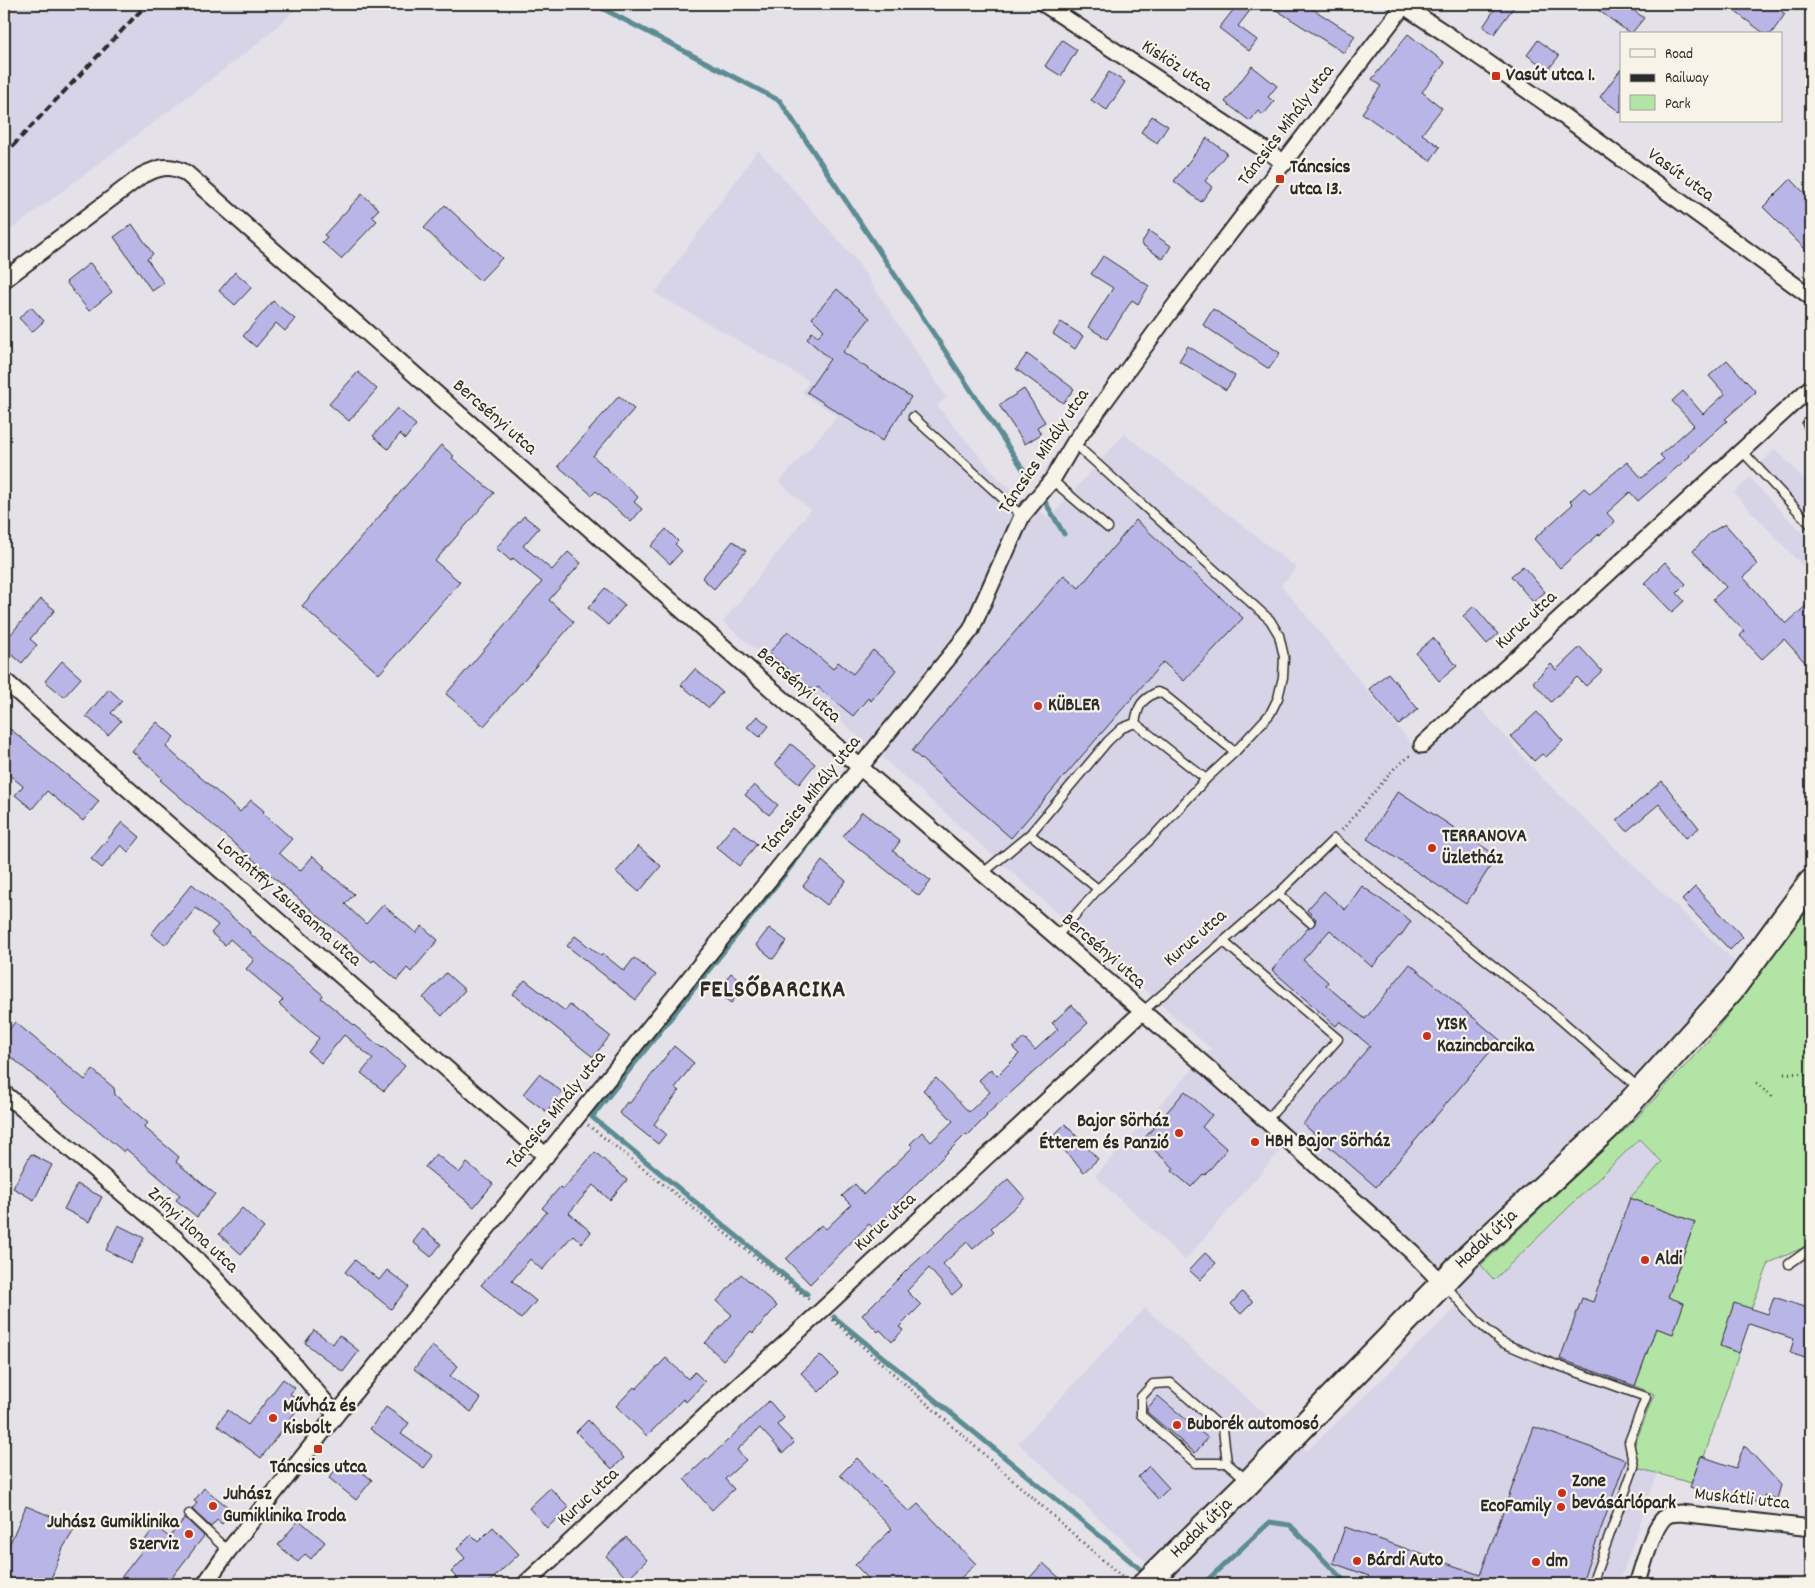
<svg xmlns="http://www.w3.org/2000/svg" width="1815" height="1588" font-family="Dekko,sans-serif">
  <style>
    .built { fill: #d7d4e8 }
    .green { fill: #b1e4a5; stroke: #6e8868 }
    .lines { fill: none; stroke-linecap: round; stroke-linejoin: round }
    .stream { stroke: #5c8c92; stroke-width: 5 }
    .building { fill: #b9b6e7; stroke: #2b2b2b }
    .service-casing { stroke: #2b2b2b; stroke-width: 11 }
    .minor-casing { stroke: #2b2b2b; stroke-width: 19 }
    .primary-casing { stroke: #2b2b2b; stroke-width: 28 }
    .path { stroke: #2b2b2b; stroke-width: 3; stroke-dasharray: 1 4; stroke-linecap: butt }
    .service { stroke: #f7f3e8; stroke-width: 8 }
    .minor { stroke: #f7f3e8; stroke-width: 15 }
    .primary { stroke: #f7f3e8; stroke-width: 24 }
    .rail { stroke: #2b2b2b; stroke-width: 4; stroke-dasharray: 8 4; stroke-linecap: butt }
    .poi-dot { fill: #c8321e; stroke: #f7f3e8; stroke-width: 2 }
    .labels { text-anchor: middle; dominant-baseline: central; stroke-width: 4.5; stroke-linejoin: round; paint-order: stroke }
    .street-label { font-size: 19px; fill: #2b2b2b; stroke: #f7f3e8 }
    .poi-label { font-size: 19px; font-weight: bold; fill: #2b2b2b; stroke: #f7f3e8; text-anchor: start }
    .district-label { font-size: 24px; font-weight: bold; letter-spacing: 1px; fill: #2b2b2b; stroke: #f7f3e8 }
  </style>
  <rect width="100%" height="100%" fill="#e4e1e8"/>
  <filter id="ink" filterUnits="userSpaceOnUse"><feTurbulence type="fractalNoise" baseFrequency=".02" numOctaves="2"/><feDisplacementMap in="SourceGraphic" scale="10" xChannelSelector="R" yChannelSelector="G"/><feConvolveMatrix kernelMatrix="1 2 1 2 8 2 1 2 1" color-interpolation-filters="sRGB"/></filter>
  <g filter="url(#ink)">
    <g class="built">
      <path d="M4 4H302L255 46 4 235Z"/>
      <path d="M758 150 856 260 946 397 937 406 999 479 1049 519 1124 434 1297 568 1281 585 1409 741 1425 756 1478 706 1542 778 1736 963 1617 1096 1746 1219 1619 1584H1170L1018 1443 1145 1308 1307 1451 1458 1306 1282 1149 1185 1260 1095 1176 1211 1049 856 734 723 622 811 510 779 482 838 416 802 393 809 381 655 293Z"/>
      <path d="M1775 449 1811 486V519L1759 465Z"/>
      <path d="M1750 478 1811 543V575L1734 493Z"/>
    </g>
    <path class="green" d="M1811 906V1244L1769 1263 1751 1309 1734 1304 1720 1346 1739 1353 1704 1457 1701 1456 1691 1483 1634 1467 1632 1452 1654 1394 1635 1386 1656 1328 1673 1334 1668 1297 1695 1222 1630 1198 1662 1162 1639 1139 1494 1280 1481 1265 1630 1125 1707 1042Z"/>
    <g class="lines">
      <g class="stream">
        <path d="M594 4 780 101 1027 475"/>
        <path d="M1044 500 1064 534"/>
        <path d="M807 1294 592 1117 855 786"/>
        <path d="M834 1317 1139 1568"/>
        <path d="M1203 1584 1270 1522 1290 1525 1347 1584"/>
      </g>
    </g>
    <g class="building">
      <path d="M1238 4H1255L1238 26 1257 40 1249 51 1219 28Z"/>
      <path d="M1267 4H1305L1355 36 1344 53Z"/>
      <path d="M1498 4H1516L1494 34 1483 27Z"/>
      <path d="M1590 4H1625L1644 18 1631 34Z"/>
      <path d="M1725 4H1772L1785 14 1771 34H1765Z"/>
      <path d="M1408 34 1445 63 1422 92 1442 108 1422 134 1440 147 1430 161 1362 113 1381 86 1372 79Z"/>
      <path d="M1062 40 1077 50 1061 76 1045 66Z"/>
      <path d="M1538 40 1559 56 1548 70 1527 55Z"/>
      <path d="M1252 66 1277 86 1268 97 1274 102 1263 115 1258 111 1250 121 1225 102Z"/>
      <path d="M1621 69V113L1600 97Z"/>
      <path d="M1109 72 1125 82 1107 110 1091 100Z"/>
      <path d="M1152 116 1168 126 1157 143 1141 132Z"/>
      <path d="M1207 138 1227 153 1205 181 1212 187 1201 202 1174 181Z"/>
      <path d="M1791 179 1811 200V255L1763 207Z"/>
      <path d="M362 194 379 209 372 216 377 221 341 259 322 242 327 237 324 235Z"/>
      <path d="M445 205 502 258 480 281 424 228Z"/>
      <path d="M132 224 153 254 147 259 164 283 152 291 114 237Z"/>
      <path d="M1149 231 1171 246 1163 259 1141 244Z"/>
      <path d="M1103 256 1149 286 1138 304 1132 300 1107 339 1088 327 1113 288 1091 274Z"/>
      <path d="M90 263 112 292 89 311 66 282Z"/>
      <path d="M235 272 252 287 235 305 219 291Z"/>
      <path d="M837 289 870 318 843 352 911 397 882 441 807 392 830 359 807 339 812 332 818 336 824 330 812 318Z"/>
      <path d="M273 301 295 319 285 331 276 323 256 347 243 336Z"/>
      <path d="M31 307 44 321 32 332 19 318Z"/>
      <path d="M1213 309 1280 353 1269 369 1203 325Z"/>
      <path d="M1061 322 1083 336 1075 349 1053 334Z"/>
      <path d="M1188 346 1235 376 1226 390 1179 361Z"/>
      <path d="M1027 354 1074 389 1063 403 1016 369Z"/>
      <path d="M1727 360 1756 392 1725 419 1727 421 1689 455 1690 456 1638 501 1630 492 1607 513 1615 522 1600 535 1599 534 1560 568 1534 539 1573 504 1570 501 1584 488 1590 493 1627 462 1642 478 1664 459 1660 455 1694 425 1672 401 1683 391 1703 414 1725 394 1709 376Z"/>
      <path d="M358 372 377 389 349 421 329 404Z"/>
      <path d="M1024 389 1045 422 1037 427 1041 434 1025 444 999 405Z"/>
      <path d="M619 396 634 409 593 456 638 497 634 502 642 509 631 522 596 491 592 495 558 466Z"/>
      <path d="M397 408 416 425 405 439 400 434 388 449 373 436Z"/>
      <path d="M441 445 454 456 452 458 494 493 435 561 460 582 379 674 302 606Z"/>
      <path d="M524 516 539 528 523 546 552 570 568 552 581 563 549 600 574 622 484 726 446 694 542 582 513 558 511 561 496 548Z"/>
      <path d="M1136 520 1243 618 1184 681 1163 662 1011 838 912 751 1064 575 1079 588Z"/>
      <path d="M1725 524 1748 550 1757 565 1743 577 1786 624 1811 601V669L1784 639 1762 659 1740 636 1744 631 1713 599 1726 587 1693 551 1710 533Z"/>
      <path d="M666 529 678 541 675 544 682 551 670 564 651 546Z"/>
      <path d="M733 541 746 551 714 589 702 578Z"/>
      <path d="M1665 562 1686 584 1677 593 1684 601 1672 612 1644 583Z"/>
      <path d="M1523 566 1545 592 1533 602 1511 576Z"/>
      <path d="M605 588 625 605 608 625 588 608Z"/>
      <path d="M41 599 55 610 30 639 37 645 22 663 4 648V642Z"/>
      <path d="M1474 606 1498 634 1487 644 1463 616Z"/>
      <path d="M788 631 833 669 838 662 853 674 873 650 896 670 871 701 868 698 853 716 818 687 814 691 769 653Z"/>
      <path d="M1433 638 1457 666 1439 681 1416 653Z"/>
      <path d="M1580 647 1602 671 1586 686 1577 677 1551 702 1533 682 1551 664 1556 670Z"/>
      <path d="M62 661 81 678 64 697 45 681Z"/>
      <path d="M695 669 722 692 709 708 681 685Z"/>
      <path d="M1388 673 1418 709 1399 725 1369 689Z"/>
      <path d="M109 689 122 701 111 713 121 721 108 735 86 716Z"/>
      <path d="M1537 712 1563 741 1546 757 1542 754 1534 761 1511 736Z"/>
      <path d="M757 716 769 726 760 737 747 727Z"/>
      <path d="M157 722 174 737 166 747 240 812 251 800 264 811 263 813 292 839 279 853 300 871 313 856 325 867 323 868 354 894 345 904 366 924 383 905 416 933 422 926 438 940 411 972 407 968 397 980 374 960 372 962 222 833 160 780 162 778 132 751Z"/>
      <path d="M4 724 99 801 83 821 47 791 32 809 15 795 23 786 4 771Z"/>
      <path d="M791 744 815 764 799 784 775 764Z"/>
      <path d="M1662 781 1699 828 1686 838 1659 804 1627 831 1617 820Z"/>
      <path d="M754 785 778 805 769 815 745 795Z"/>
      <path d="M1398 791 1497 856 1466 904 1367 839Z"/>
      <path d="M862 812 900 841 893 851 931 881 919 896 843 836Z"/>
      <path d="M122 822 140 837 128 852 121 845 102 868 91 859Z"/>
      <path d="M734 825 757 844 739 866 716 847Z"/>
      <path d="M638 846 661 866 639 892 616 872Z"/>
      <path d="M822 861 846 881 827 905 803 886Z"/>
      <path d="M192 884 250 932 249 933 323 995 321 998 382 1048 383 1047 405 1066 384 1091 361 1073 373 1059 344 1035 321 1063 308 1052 319 1038 279 1004 283 1000 246 969 254 960 230 939 225 945 211 933 218 925 196 908 165 945 151 934Z"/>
      <path d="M1362 886 1411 921 1400 937 1399 936 1372 967 1330 930 1303 960 1328 982 1326 985 1365 1019 1410 964 1500 1040 1376 1187 1303 1124 1370 1046 1340 1021 1336 1026 1272 970 1309 927 1314 925 1316 919 1307 910 1324 891 1345 910Z"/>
      <path d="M1695 887 1743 937 1730 950 1682 900Z"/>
      <path d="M769 928 787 941 773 959 756 945Z"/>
      <path d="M575 936 601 956 603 954 624 971 634 958 656 975 636 1000 567 946Z"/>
      <path d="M446 973 465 990 442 1016 423 998Z"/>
      <path d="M731 973 746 985 731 1003 716 992Z"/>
      <path d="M525 980 565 1011 570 1005 610 1036 593 1057 513 994Z"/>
      <path d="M1072 1005 1088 1023 986 1115 987 1116 967 1136 966 1134 888 1212 890 1214 874 1229 869 1224 810 1284 786 1259 821 1225 826 1229 851 1205 842 1196 855 1184 864 1194 913 1147 910 1144 922 1132 931 1142 953 1121 923 1090 936 1078 969 1112 990 1092 979 1080 991 1069 997 1076 1019 1054 1013 1048 1024 1038 1035 1050 1058 1029 1052 1023Z"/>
      <path d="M15 1022 85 1080 93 1070 114 1088 115 1095 148 1123 144 1127 179 1157 176 1162 215 1194 197 1217 176 1200 180 1195 126 1149 124 1152 4 1051V1036Z"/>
      <path d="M674 1046 694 1063 675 1088 679 1091 654 1124 666 1134 658 1144 619 1113 627 1102 629 1104Z"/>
      <path d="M539 1074 562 1092 547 1112 523 1094Z"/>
      <path d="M1185 1091 1212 1115 1202 1127 1227 1149 1205 1175 1203 1174 1191 1187 1172 1171 1174 1168 1143 1140Z"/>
      <path d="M1065 1124 1098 1159 1084 1172 1052 1137Z"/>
      <path d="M595 1152 627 1180 610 1200 593 1185 569 1213 591 1232 582 1243 573 1235 542 1270 530 1259 512 1281 536 1301 521 1319 481 1285 547 1212 542 1208 560 1187 563 1189Z"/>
      <path d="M31 1154 52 1165 34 1200 13 1188Z"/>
      <path d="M436 1154 459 1173 467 1163 493 1184 474 1207 425 1167Z"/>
      <path d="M1008 1179 1025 1198 991 1228 994 1231 973 1249 967 1242 943 1264 962 1286 952 1295 929 1268 907 1291 921 1305 899 1327 903 1330 892 1342 880 1330 878 1332 862 1315 908 1269Z"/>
      <path d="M77 1184 102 1197 89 1222 64 1209Z"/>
      <path d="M1630 1198 1695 1222 1668 1297 1684 1303 1673 1334 1656 1328 1635 1386 1560 1359 1582 1298 1593 1302Z"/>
      <path d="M242 1208 264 1228 241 1254 219 1234Z"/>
      <path d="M118 1225 144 1238 131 1263 106 1250Z"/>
      <path d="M423 1229 441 1244 431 1257 413 1242Z"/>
      <path d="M1205 1253 1216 1263 1200 1280 1189 1270Z"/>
      <path d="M355 1260 379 1280 387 1270 409 1287 391 1309 345 1272Z"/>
      <path d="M741 1274 777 1306 753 1333 751 1331 723 1360 705 1343 732 1315 717 1301Z"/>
      <path d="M1242 1292 1253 1302 1241 1314 1231 1304Z"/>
      <path d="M1774 1297 1811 1309V1360L1790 1353 1794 1339 1749 1324 1739 1353 1720 1346 1734 1303 1768 1314Z"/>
      <path d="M314 1330 333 1344 339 1335 359 1351 343 1372 305 1343Z"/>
      <path d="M432 1346 458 1366 450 1376 481 1399 471 1412 414 1369Z"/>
      <path d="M820 1355 838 1373 819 1392 801 1373Z"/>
      <path d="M666 1358 688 1379 695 1372 705 1382 686 1402 683 1399 647 1436 616 1406 634 1387 636 1389Z"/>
      <path d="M283 1379 295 1388 290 1394 302 1403 261 1458 217 1425 228 1410 248 1425Z"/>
      <path d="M1158 1396 1208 1438 1195 1453 1147 1412V1409Z"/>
      <path d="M769 1401 784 1418 777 1425 794 1443 783 1453 760 1428 737 1450 746 1460 725 1479 734 1489 712 1510 684 1479 706 1459 707 1460Z"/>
      <path d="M386 1407 409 1423 401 1434 433 1456 424 1468 370 1429Z"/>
      <path d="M588 1420 624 1458 612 1469 576 1432Z"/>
      <path d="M1534 1427 1626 1460 1581 1584H1365L1369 1576 1333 1563 1345 1527 1480 1575Z"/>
      <path d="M1744 1445 1781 1485 1777 1499 1764 1495 1761 1504 1728 1493 1725 1500 1690 1487 1701 1456 1736 1468Z"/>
      <path d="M345 1458 372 1480 356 1500 329 1478Z"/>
      <path d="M857 1458 909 1512 918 1504 976 1564 954 1584H874L855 1565 892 1529 840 1475Z"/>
      <path d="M1149 1466 1169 1488 1158 1499 1138 1477Z"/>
      <path d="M204 1488 233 1511 222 1524 217 1520 211 1527 192 1509 197 1503 194 1501Z"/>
      <path d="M550 1488 569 1507 547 1528 529 1508Z"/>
      <path d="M26 1506 60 1520 61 1519 76 1527 63 1548 49 1584H4V1557Z"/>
      <path d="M185 1518 204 1536 167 1584H116L148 1543 145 1540 155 1526 169 1537Z"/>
      <path d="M299 1520 325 1542 311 1559 305 1554 298 1562 278 1545Z"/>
      <path d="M493 1527 519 1554 487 1584H463L451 1572 465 1558 457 1549 471 1535 478 1542Z"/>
      <path d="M626 1537 647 1560 627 1579 606 1556Z"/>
      <path d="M1043 1563 1066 1584H1024Z"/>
    </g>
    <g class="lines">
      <g class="service-casing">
        <g id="service">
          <path d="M913 417 1022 516"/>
          <path d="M1811 420 1807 424 1811 429"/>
          <path d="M1742 451 1811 525"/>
          <path d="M1052 480 1108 528"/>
          <path d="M1135 723 1206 779"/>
          <path d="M1030 834 1098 889"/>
          <path d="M983 873 1030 834 1108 741 1122 728 1135 723C1138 706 1141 700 1157 692L1163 694 1235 752"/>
          <path d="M1278 894 1334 839 1554 1014 1639 1088"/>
          <path d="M1056 937 1098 889 1150 840 1206 779 1235 752 1270 714 1278 698 1283 677 1284 657 1279 635 1270 620 1074 443"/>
          <path d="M1224 942 1338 1039 1266 1121"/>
          <path d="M1142 1012 1278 894 1310 922"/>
          <path d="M1789 1264 1807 1251 1811 1250"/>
          <path d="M1444 1284 1480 1324 1501 1342 1543 1360 1646 1397 1629 1442 1634 1467 1592 1584"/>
          <path d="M1227 1463H1195L1141 1415V1397L1153 1384 1171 1383 1223 1429 1227 1463 1248 1481"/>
          <path d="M189 1514 228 1551"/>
        </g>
      </g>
      <g class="minor-casing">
        <g id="minor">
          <path d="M1044 4 1285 163"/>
          <path d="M1401 4 1448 35 1547 104 1811 297"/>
          <path d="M4 280 141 176C157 168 169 163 186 173L861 768 1208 1068 1412 1252 1442 1283"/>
          <path d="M4 680 546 1156"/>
          <path d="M1422 745 1811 387"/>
          <path d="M4 1093 175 1238 210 1273 286 1355 336 1415"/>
          <path d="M205 1584 228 1551 336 1415 971 630 1022 516 1052 480 1074 443 1181 297 1405 4"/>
          <path d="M525 1584 704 1417 822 1310 1142 1012"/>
          <path d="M1637 1584C1643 1568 1653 1522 1668 1515 1671 1513 1676 1514 1680 1513L1811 1528"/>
        </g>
      </g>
      <g class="primary-casing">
        <path id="primary" d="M1145 1584 1249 1482 1469 1256 1607 1128 1733 988 1811 882"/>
      </g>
      <g class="path">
        <path d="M4 13 12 4"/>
        <path d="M1342 830 1394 769 1412 754"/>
        <path d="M1784 1073 1811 1074"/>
        <path d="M1756 1083 1774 1098"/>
        <path d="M588 1125 811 1301"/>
        <path d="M833 1320 1125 1580"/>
      </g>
      <use href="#service" class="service"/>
      <use href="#minor" class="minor"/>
      <use href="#primary" class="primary"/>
      <path class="rail" d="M4 155 147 4"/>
    </g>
  </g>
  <g class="poi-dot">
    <rect x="1491" y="71" width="10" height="10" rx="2.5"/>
    <rect x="1275" y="174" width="10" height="10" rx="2.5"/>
    <circle cx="1038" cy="706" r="5"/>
    <circle cx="1432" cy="848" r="5"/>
    <circle cx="1427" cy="1036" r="5"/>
    <circle cx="1179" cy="1133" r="5"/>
    <circle cx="1255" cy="1142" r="5"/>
    <circle cx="1645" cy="1260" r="5"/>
    <circle cx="273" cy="1418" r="5"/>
    <circle cx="1177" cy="1425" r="5"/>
    <rect x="313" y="1444" width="10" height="10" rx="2.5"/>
    <circle cx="1562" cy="1493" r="5"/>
    <circle cx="213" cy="1506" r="5"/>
    <circle cx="1561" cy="1507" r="5"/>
    <circle cx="189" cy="1534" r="5"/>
    <circle cx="1357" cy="1561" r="5"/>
    <circle cx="1536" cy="1562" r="5"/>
  </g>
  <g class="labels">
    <g class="street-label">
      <text transform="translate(1176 67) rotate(33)">Kisköz utca</text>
      <text transform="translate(1287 126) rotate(-53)">Táncsics Mihály utca</text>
      <text transform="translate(1680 176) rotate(36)">Vasút utca</text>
      <text transform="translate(494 418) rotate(41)">Bercsényi utca</text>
      <text transform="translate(1045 452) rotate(-56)">Táncsics Mihály utca</text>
      <text transform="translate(1527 621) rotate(-43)">Kuruc utca</text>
      <text transform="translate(798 686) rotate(41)">Bercsényi utca</text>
      <text transform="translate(812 796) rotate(-51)">Táncsics Mihály utca</text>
      <text transform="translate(288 903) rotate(41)">Lorántffy Zsuzsanna utca</text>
      <text transform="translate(1196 939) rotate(-41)">Kuruc utca</text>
      <text transform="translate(1103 952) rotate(41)">Bercsényi utca</text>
      <text transform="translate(557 1111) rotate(-51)">Táncsics Mihály utca</text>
      <text transform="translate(886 1223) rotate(-43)">Kuruc utca</text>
      <text transform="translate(192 1231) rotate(43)">Zrínyi Ilona utca</text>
      <text transform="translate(1487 1240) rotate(-43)">Hadak útja</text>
      <text transform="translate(589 1498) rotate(-43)">Kuruc utca</text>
      <text transform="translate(1742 1500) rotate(6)">Muskátli utca</text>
      <text transform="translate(1202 1529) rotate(-44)">Hadak útja</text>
    </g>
    <g class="poi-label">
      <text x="1506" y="76">Vasút utca 1.</text>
      <text x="1290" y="168">Táncsics<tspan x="1290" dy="22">utca 13.</tspan></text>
      <text x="1048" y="706">KÜBLER</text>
      <text x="1442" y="837">TERRANOVA<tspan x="1442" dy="22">Üzletház</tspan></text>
      <text x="1437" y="1025">YISK<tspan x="1437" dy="22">Kazincbarcika</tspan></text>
      <text x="1169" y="1122" text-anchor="end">Bajor Sörház<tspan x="1169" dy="22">Étterem és Panzió</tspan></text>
      <text x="1265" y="1142">HBH Bajor Sörház</text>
      <text x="1655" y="1260">Aldi</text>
      <text x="283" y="1407">Művház és<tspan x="283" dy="22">Kisbolt</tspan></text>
      <text x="1187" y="1425">Buborék automosó</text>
      <text x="318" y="1468" text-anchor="middle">Táncsics utca</text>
      <text x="1572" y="1482">Zone<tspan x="1572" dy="22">bevásárlópark</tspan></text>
      <text x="223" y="1495">Juhász<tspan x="223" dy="22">Gumiklinika Iroda</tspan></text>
      <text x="1551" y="1507" text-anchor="end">EcoFamily</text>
      <text x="179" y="1523" text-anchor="end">Juhász Gumiklinika<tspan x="179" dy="22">Szerviz</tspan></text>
      <text x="1367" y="1561">Bárdi Auto</text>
      <text x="1546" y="1562">dm</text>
    </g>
    <g class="district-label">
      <text x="773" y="991">FELSŐBARCIKA</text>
    </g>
  </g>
  <rect width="1815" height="1588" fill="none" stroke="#f7f3e8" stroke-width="20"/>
  <rect x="10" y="10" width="1795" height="1568" fill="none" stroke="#2b2b2b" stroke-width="2" filter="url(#ink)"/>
  <rect x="1620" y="32" width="162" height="90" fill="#f7f3e8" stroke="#a5a39c"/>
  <rect x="1630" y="49" width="25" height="8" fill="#f7f3e8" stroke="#a5a39c"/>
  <text x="1665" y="58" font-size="15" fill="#2b2b2b">Road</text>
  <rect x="1630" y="74" width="25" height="8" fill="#2b2b2b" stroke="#a5a39c"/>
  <text x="1665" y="82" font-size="15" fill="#2b2b2b">Railway</text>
  <rect x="1630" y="95" width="25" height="15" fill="#b1e4a5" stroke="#a5a39c"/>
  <text x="1665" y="108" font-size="15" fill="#2b2b2b">Park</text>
</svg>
